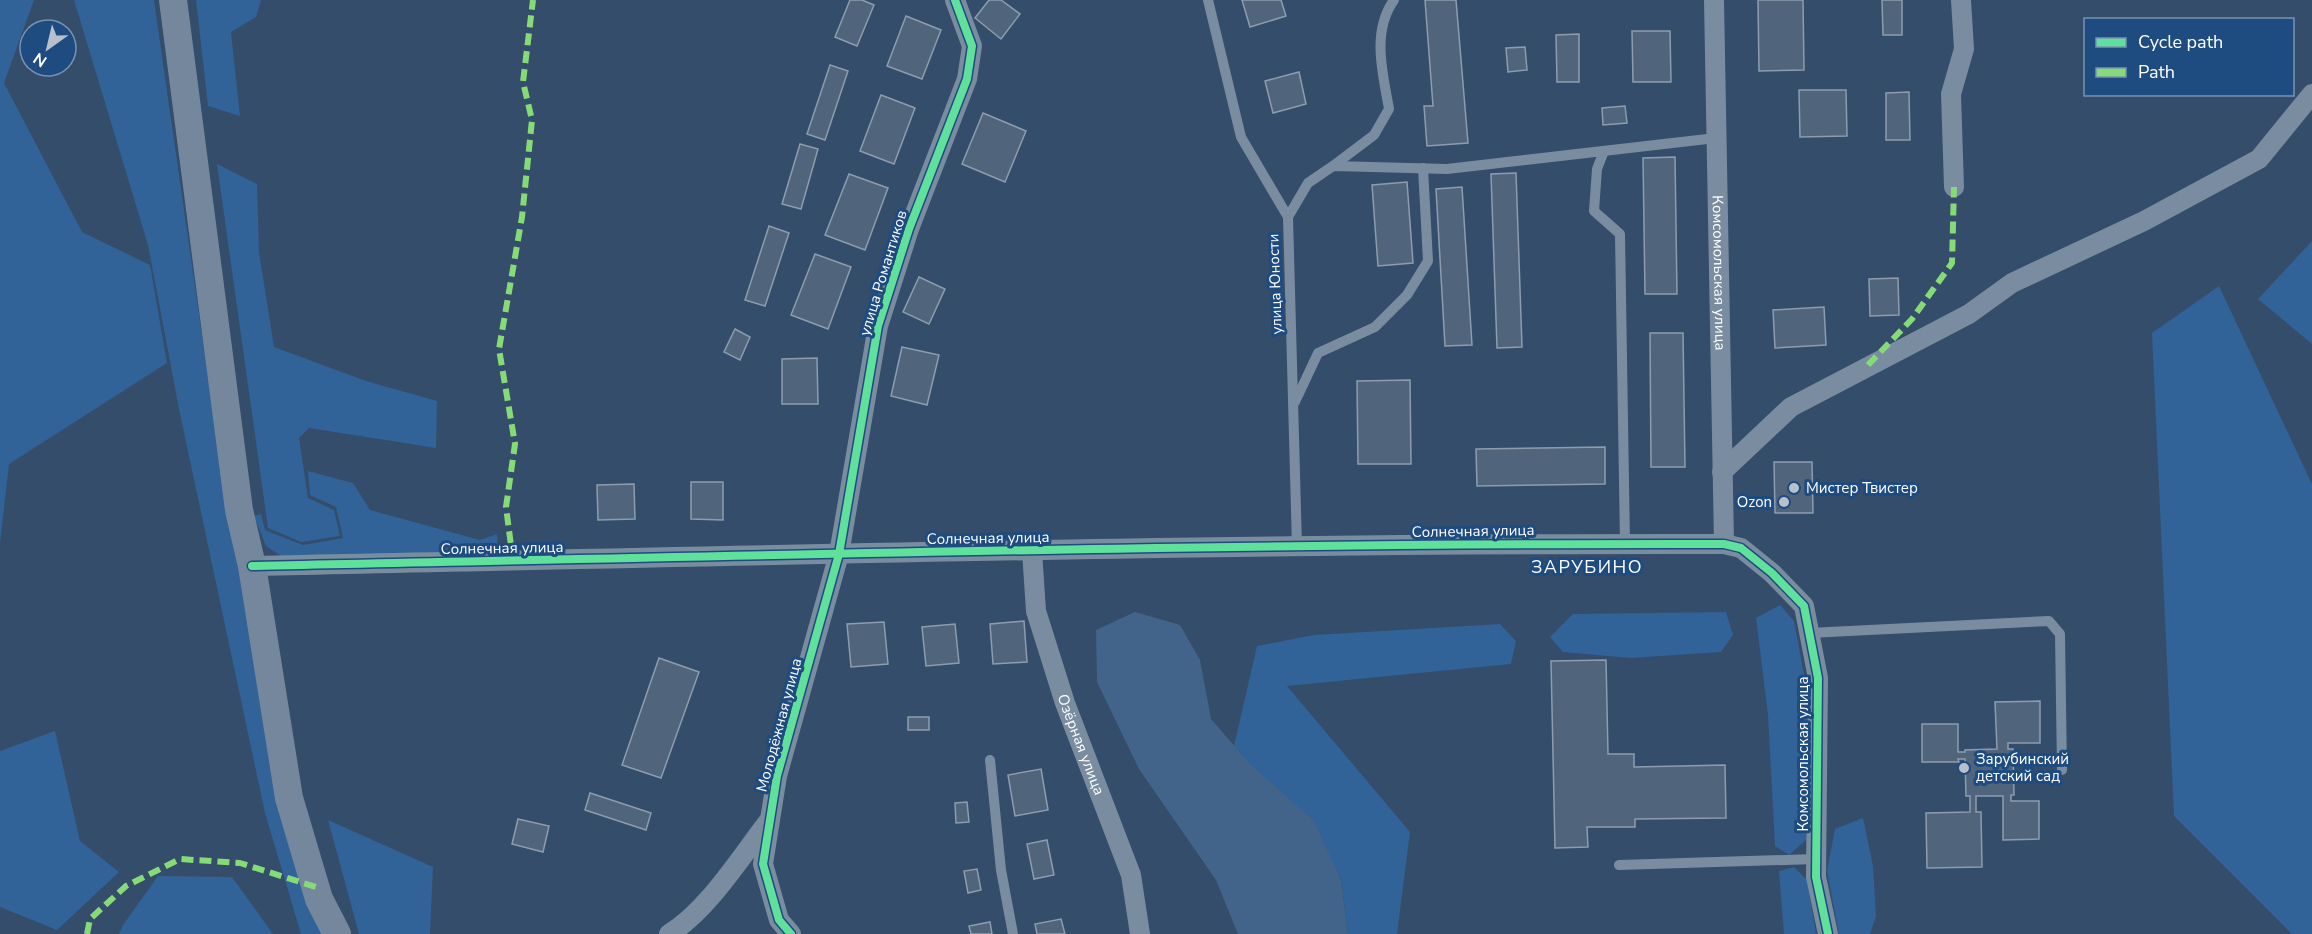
<svg xmlns="http://www.w3.org/2000/svg" width="2312" height="934" font-family="'Nunito Sans',sans-serif">
  <style>
    .green { fill: #316298 }
    .water { fill: #43648a }
    .building { fill: #50647c; stroke: #8d9daf; stroke-width: 1.5 }
    .lines { fill: none; stroke-linecap: round; stroke-linejoin: round }
    .service { stroke: #7a8ca0; stroke-width: 10 }
    .minor { stroke: #7a8ca0; stroke-width: 20 }
    .secondary { stroke: #75879d; stroke-width: 28 }
    .quiet { stroke: #86db77; stroke-width: 6; stroke-dasharray: 12 6; stroke-linecap: butt }
    .cycleway-casing { stroke: #1e4b80; stroke-width: 11 }
    .cycleway { stroke: #60e19b; stroke-width: 8 }
    .poi-dot { fill: #b8c1cb; stroke: #1e4b80; stroke-width: 2 }
    .labels { text-anchor: middle; dominant-baseline: central; stroke-width: 6; stroke-linejoin: round; paint-order: stroke }
    .street-label { font-size: 15px; fill: #fff; stroke: #1e4b80 }
    .poi-label { font-size: 15px; fill: #fff; stroke: #1e4b80; text-anchor: start }
    .quarter-label { font-size: 18px; letter-spacing: 1.5px; fill: #fff; stroke: #1e4b80 }
  </style>
  <rect width="100%" height="100%" fill="#344d6a"/>
  <g class="green">
    <path d="M0 0H34L4 83 82 232 150 265 167 363 9 464 0 543Z"/>
    <path d="M74 0H154L217 440 281 821 322 934H301L265 813 179 409 148 245Z"/>
    <path d="M196 0H261L256 17 231 32 240 116 208 106Z"/>
    <path d="M217 164 257 184 259 252 274 347 366 381 437 401 436 448 309 428 299 438 308 498 334 510 340 536 301 542 268 528Z"/>
    <path d="M2312 241V344L2258 299Z"/>
    <path d="M2219 286 2312 484V934H2292L2174 816 2152 333Z"/>
    <path d="M308 471 353 483 370 510 480 540 497 534 498 550 284 558 266 546 254 516 261 514 265 530 303 545 343 538 336 507 310 495Z"/>
    <path d="M1780 605 1794 621 1808 695 1806 840 1789 855 1775 846 1768 715 1756 618Z"/>
    <path d="M1726 612 1733 635 1721 652 1630 658 1563 652 1550 637 1573 614Z"/>
    <path d="M1500 624 1516 641 1511 664 1287 686 1410 832 1397 934H1348L1341 879 1234 746 1257 646 1314 635Z"/>
    <path d="M55 731 80 841 119 872 57 930 0 907V751Z"/>
    <path d="M1863 818 1873 866 1876 916 1870 934H1839L1827 871 1835 829Z"/>
    <path d="M328 820 433 867 430 934H359Z"/>
    <path d="M1794 867 1807 880 1816 934H1784L1779 871Z"/>
    <path d="M158 876 232 877 273 934H119L123 925Z"/>
  </g>
  <path class="water" d="M1135 612 1180 625 1200 660 1211 719 1250 764 1314 821 1341 880 1348 934H1238L1216 880 1139 769 1097 682 1096 630Z"/>
  <g class="building">
    <path d="M850 0H862L874 5 857 46 835 37Z"/>
    <path d="M989 0H1001L1020 14 1001 39 975 18Z"/>
    <path d="M1242 0H1281L1286 16 1250 27Z"/>
    <path d="M1425 0H1456L1468 143 1427 146 1424 106H1433Z"/>
    <path d="M1758 0H1803L1804 70 1759 71Z"/>
    <path d="M1882 0H1902V35H1883Z"/>
    <path d="M906 16 941 30 922 79 887 66Z"/>
    <path d="M1632 31H1670L1671 82H1633Z"/>
    <path d="M1579 34V82H1557L1556 35Z"/>
    <path d="M1525 47 1527 70 1508 72 1506 48Z"/>
    <path d="M830 65 848 71 825 140 807 134Z"/>
    <path d="M1299 72 1306 104 1273 113 1265 81Z"/>
    <path d="M1799 90H1846L1847 136 1800 137Z"/>
    <path d="M1909 92 1910 140H1886V93Z"/>
    <path d="M881 95 915 108 894 164 860 151Z"/>
    <path d="M1625 106 1627 123 1603 125 1602 108Z"/>
    <path d="M983 113 1026 131 1005 182 962 164Z"/>
    <path d="M800 144 818 149 801 209 782 204Z"/>
    <path d="M1675 157 1677 294H1645L1643 158Z"/>
    <path d="M1516 173 1522 347 1497 348 1491 174Z"/>
    <path d="M849 174 888 188 865 250 825 235Z"/>
    <path d="M1407 182 1413 263 1378 266 1372 185Z"/>
    <path d="M1462 187 1472 345 1445 346 1436 189Z"/>
    <path d="M769 226 789 233 765 306 745 300Z"/>
    <path d="M815 254 851 267 828 329 791 315Z"/>
    <path d="M919 277 945 289 929 324 903 312Z"/>
    <path d="M1898 278 1899 315 1870 316 1869 279Z"/>
    <path d="M1824 307 1826 345 1775 348 1773 310Z"/>
    <path d="M735 329 750 337 740 360 724 352Z"/>
    <path d="M1650 333H1683L1685 467H1651Z"/>
    <path d="M902 347 939 355 927 405 891 396Z"/>
    <path d="M817 358 818 404H782V359Z"/>
    <path d="M1410 380 1411 464H1358L1357 381Z"/>
    <path d="M1605 447V484L1477 486 1476 449Z"/>
    <path d="M1774 462H1812L1813 513H1775Z"/>
    <path d="M691 482H723V520L691 519Z"/>
    <path d="M634 484 635 519 598 520 597 485Z"/>
    <path d="M1024 621 1027 662 993 664 990 624Z"/>
    <path d="M884 622 888 664 851 667 847 624Z"/>
    <path d="M955 624 959 663 926 666 922 627Z"/>
    <path d="M659 658 699 672 661 778 622 765Z"/>
    <path d="M1606 660 1608 754H1634V767L1725 765 1726 818 1635 819V827H1587L1588 847 1555 848 1551 661Z"/>
    <path d="M2040 701V743H2008V749H2013L2014 795H2011V801H2039V839L2003 840V796H1976V812H1981L1982 867 1927 868 1926 813 1970 812V796H1966L1965 759H1958L1959 762H1922V724H1958V752H1965V750L1997 749 1995 702Z"/>
    <rect x="908" y="717" width="21" height="13"/>
    <path d="M1041 769 1048 810 1015 816 1008 775Z"/>
    <path d="M590 793 651 813 646 830 585 810Z"/>
    <path d="M967 802 969 822 956 823 955 803Z"/>
    <path d="M518 819 549 826 543 852 512 844Z"/>
    <path d="M1047 840 1054 875 1034 879 1027 844Z"/>
    <path d="M977 869 981 890 968 893 964 871Z"/>
    <path d="M1061 919 1065 934H1037L1035 924Z"/>
    <path d="M990 922 992 934H971L969 926Z"/>
  </g>
  <g class="lines">
    <g class="service">
      <path d="M1208 0 1241 137 1288 217 1297 547"/>
      <path d="M1604 151 1597 169 1594 211 1620 234 1625 544"/>
      <path d="M1333 166 1374 135 1389 109C1383 74 1371 32 1394 0"/>
      <path d="M1288 217 1308 183 1333 166 1447 169 1716 138"/>
      <path d="M1295 402 1318 353 1375 327 1407 295 1428 261 1423 168"/>
      <path d="M1809 633 2049 621 2060 634 2062 770"/>
      <path d="M990 760 1001 870 1013 934"/>
      <path d="M1619 865 1816 859"/>
    </g>
    <g class="minor">
      <path id="s1" d="M1714 0 1724 544"/>
      <path d="M1954 187 1951 94 1964 49 1961 0"/>
      <path d="M1722 472 1791 407 1969 314 2012 283 2144 221 2259 159 2312 94"/>
      <path id="s2" d="M1032 551 1036 611 1065 703 1131 875 1140 934"/>
      <path d="M252 566C742 556 1233 543 1724 544L1741 548 1772 573 1804 606 1818 678 1816 877 1828 934"/>
      <path d="M669 934C707 911 740 858 768 822"/>
      <path d="M791 934 779 920 763 864 777 776 839 554 878 326 909 229 967 79 972 46 955 0"/>
    </g>
    <path class="secondary" d="M173 0 239 510 252 566 289 798 319 899 337 934"/>
    <g class="quiet">
      <path d="M1868 365 1912 319 1952 263 1954 187"/>
      <path d="M513 561 506 507 515 444 499 349 522 217 532 120 523 82 533 0"/>
      <path d="M87 934 90 919 126 886 180 859 240 863 316 887"/>
    </g>
    <g class="cycleway-casing">
      <g id="cycleway">
        <path d="M252 566C742 556 1233 543 1724 544L1741 548 1772 573 1804 606 1818 678 1816 877 1828 934"/>
        <path d="M791 934 779 920 763 864 777 776 839 554 878 326 909 229 967 79 972 46 955 0"/>
      </g>
    </g>
    <use href="#cycleway" class="cycleway"/>
  </g>
  <g class="poi-dot">
    <circle cx="1794" cy="488" r="6"/>
    <circle cx="1784" cy="502" r="6"/>
    <circle cx="1964" cy="768" r="6"/>
  </g>
  <g class="labels">
    <g class="street-label">
      <text transform="translate(883 273) rotate(-73)">улица Романтиков</text>
      <text stroke="none"><textPath href="#s1" startOffset="273">Комсомольская улица</textPath></text>
      <text transform="translate(1275 284) rotate(-92)">улица Юности</text>
      <text transform="translate(1473 531) rotate(-1)">Солнечная улица</text>
      <text transform="translate(988 538) rotate(-1)">Солнечная улица</text>
      <text transform="translate(502 548) rotate(-1)">Солнечная улица</text>
      <text transform="translate(779 725) rotate(-75)">Молодёжная улица</text>
      <text stroke="none"><textPath href="#s2" startOffset="201">Озёрная улица</textPath></text>
      <text transform="translate(1803 754) rotate(-90)">Комсомольская улица</text>
    </g>
    <g class="poi-label">
      <text x="1806" y="488">Мистер Твистер</text>
      <text x="1772" y="502" text-anchor="end">Ozon</text>
      <text x="1976" y="759">Зарубинский<tspan x="1976" dy="17">детский сад</tspan></text>
    </g>
    <g class="quarter-label">
      <text x="1587" y="567">ЗАРУБИНО</text>
    </g>
  </g>
  <rect x="2084" y="18" width="210" height="78" fill="#1e4b80" stroke="#7893b3" stroke-width="1.5"/>
  <rect x="2096" y="38" width="30" height="9" fill="#60e19b" stroke="#7893b3" stroke-width="1.5"/>
  <text x="2138" y="48" font-size="18" fill="#ffffff">Cycle path</text>
  <rect x="2096" y="68" width="30" height="9" fill="#86db77" stroke="#7893b3" stroke-width="1.5"/>
  <text x="2138" y="78" font-size="18" fill="#ffffff">Path</text>
  <g transform="translate(48 48) rotate(214)"><circle r="28" fill="#1e4b80" stroke="#7893b3" stroke-width="1.5"/>
  <path d="M0-4.5L10 22L0 15L-10 22Z" fill="#b8c1cb"/>
  <text y="-9" font-size="16" font-weight="bold" text-anchor="middle" fill="#ffffff">N</text>
  </g>
</svg>
